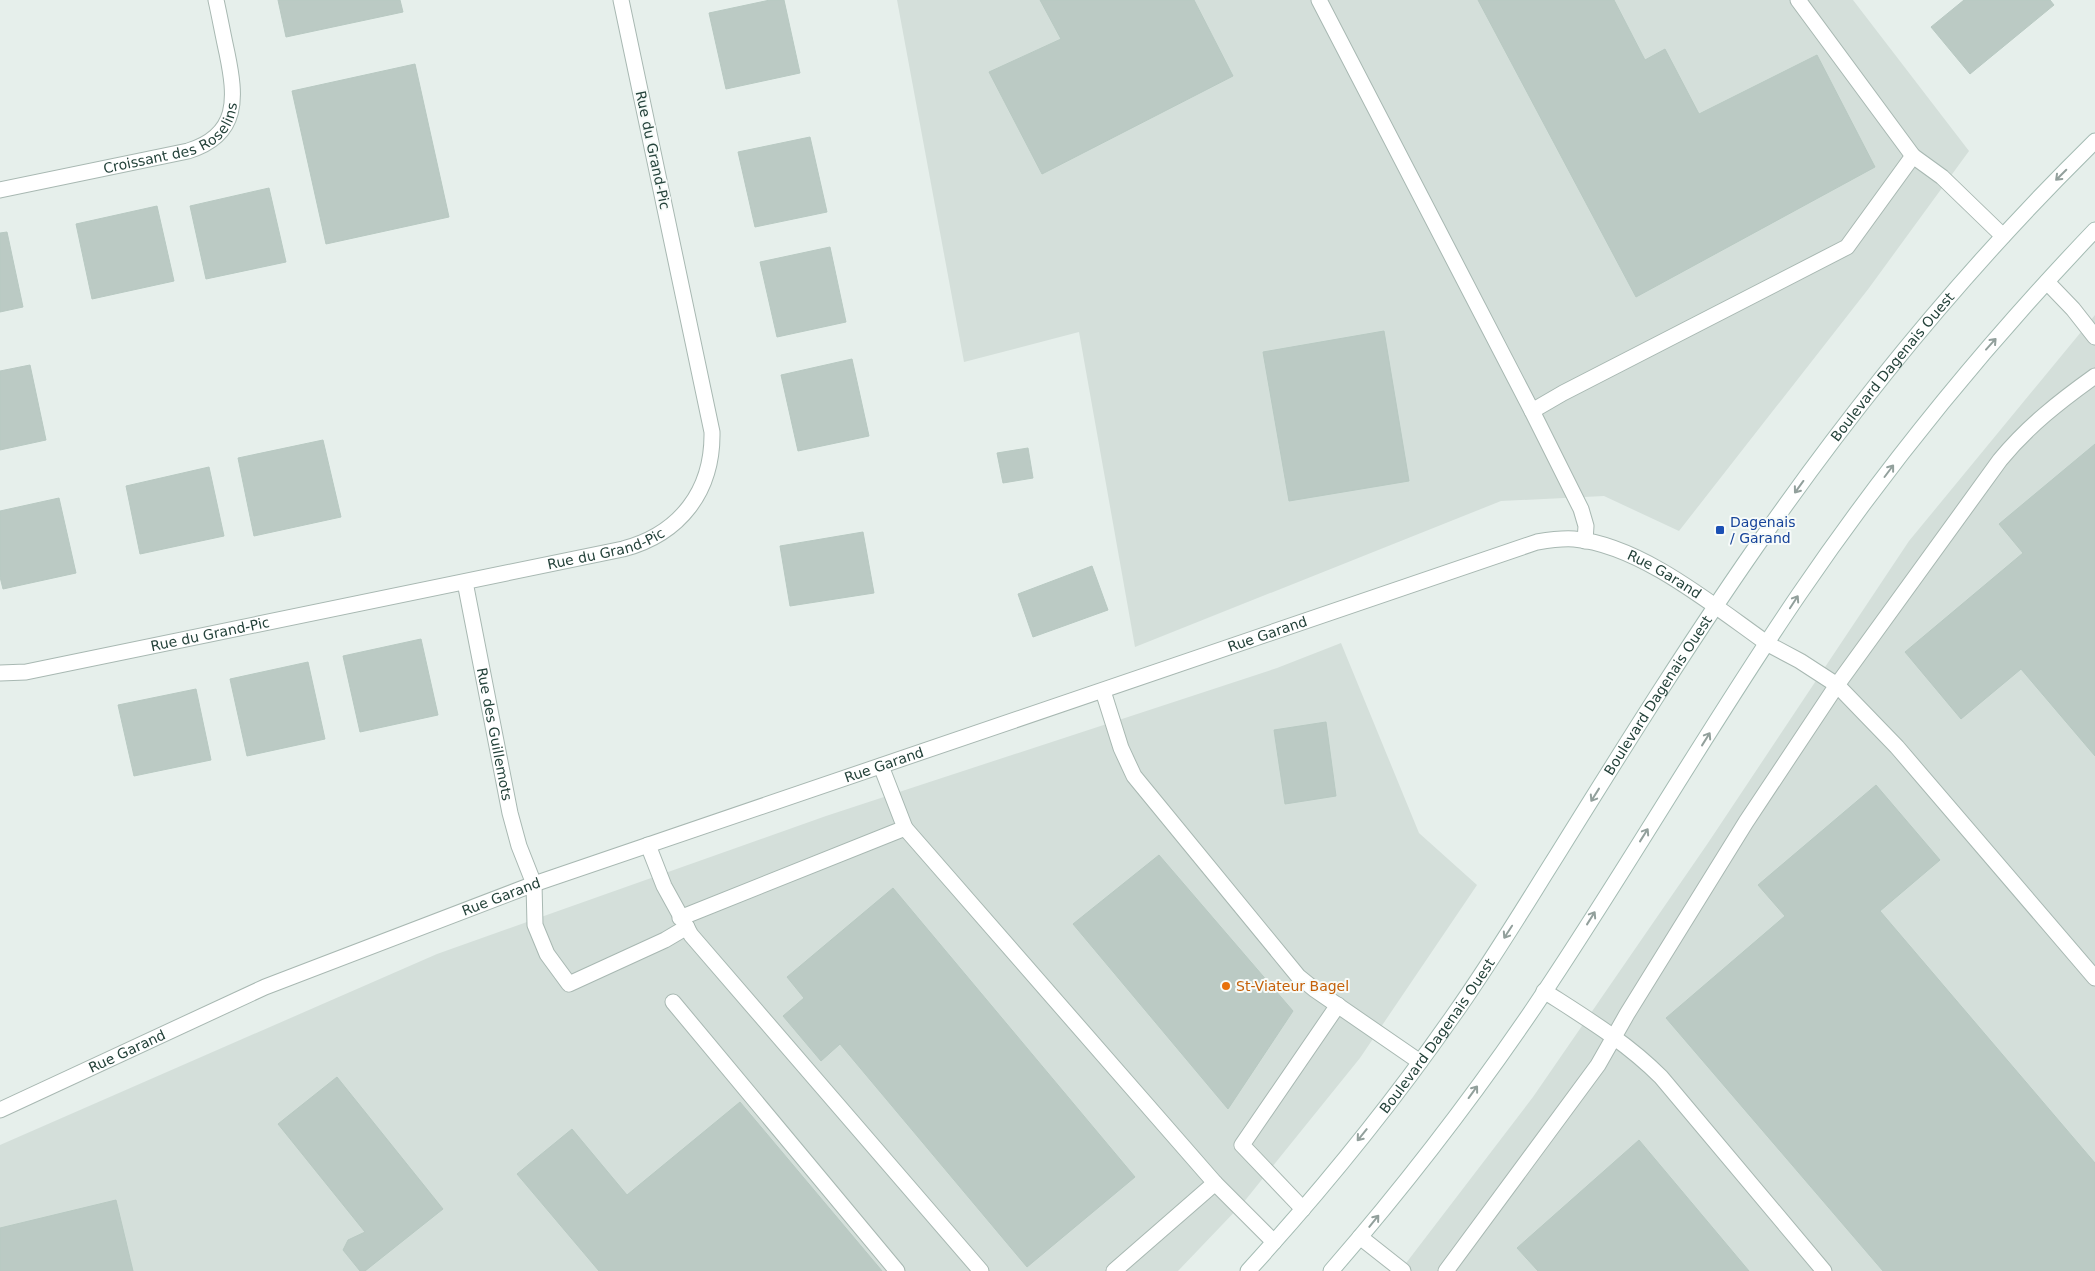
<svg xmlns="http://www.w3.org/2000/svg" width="2095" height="1271" font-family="'DejaVu Sans',sans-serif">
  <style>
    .built { fill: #d4dfda }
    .building { fill: #bbcac4; stroke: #b8c9c2 }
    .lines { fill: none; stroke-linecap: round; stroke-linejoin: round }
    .service-casing { stroke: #a8b8b2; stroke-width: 17 }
    .minor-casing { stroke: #a8b8b2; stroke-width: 17 }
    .secondary-casing { stroke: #a4bbb3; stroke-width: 17 }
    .service { stroke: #fff; stroke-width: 15 }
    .minor { stroke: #fff; stroke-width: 15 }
    .secondary { stroke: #fff; stroke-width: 15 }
    .oneway { stroke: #92a09c }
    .transit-dot { fill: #1a4fb4; stroke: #f7fbf9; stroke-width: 2 }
    .food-dot { fill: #e8710a; stroke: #f7fbf9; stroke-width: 2 }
    .labels { text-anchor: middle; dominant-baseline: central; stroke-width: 4; stroke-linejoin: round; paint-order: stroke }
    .street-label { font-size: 14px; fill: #24423a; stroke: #f7fbf9 }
    .transit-label { font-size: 14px; fill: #164399; stroke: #f7fbf9; text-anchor: start }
    .food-label { font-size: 14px; fill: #c56008; stroke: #f7fbf9; text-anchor: start }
  </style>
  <rect width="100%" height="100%" fill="#e6efeb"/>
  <g class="built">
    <path d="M897 0H1853L1969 151 1869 288 1679 531 1604 496 1501 501 1135 647 1079 332 964 362Z"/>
    <path d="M2095 315V1271H1400L1533 1097 1708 843 1909 541Z"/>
    <path d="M1341 643 1419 833 1477 885 1360 1058 1243 1203 1178 1271H0V1145L437 954 826 816 1277 668Z"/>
  </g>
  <g class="building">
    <path d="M278 0H400L403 12 286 37Z"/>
    <path d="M770 0H784L800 73 726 89 709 13Z"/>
    <path d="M1040 0H1194L1233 76 1042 174 989 72 1061 39Z"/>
    <path d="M1478 0H1614L1645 60 1665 49 1699 114 1817 55 1875 167 1636 297Z"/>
    <path d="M1964 0H2050L2054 5 1970 74 1931 27Z"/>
    <path d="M415 64 449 217 326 244 292 91Z"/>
    <path d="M810 137 827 212 755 227 738 152Z"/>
    <path d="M269 188 286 262 206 279 190 206Z"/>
    <path d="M157 206 174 281 92 299 76 224Z"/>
    <path d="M7 232 23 307 0 312V233Z"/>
    <path d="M830 247 846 322 777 337 760 262Z"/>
    <path d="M1384 331 1409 481 1289 501 1263 352Z"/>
    <path d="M852 359 869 436 798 451 781 375Z"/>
    <path d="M30 365 46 440 0 450V371Z"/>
    <path d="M323 440 341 517 254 536 238 458Z"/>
    <path d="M2095 444V756L2021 669 1961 719 1905 652 2023 553 1999 524Z"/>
    <path d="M1028 448 1033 478 1003 483 997 453Z"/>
    <path d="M209 467 224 536 140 554 126 486Z"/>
    <path d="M59 498 76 573 3 589 0 577V511Z"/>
    <path d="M863 532 874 593 790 606 780 546Z"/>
    <path d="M1092 566 1108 610 1033 637 1018 594Z"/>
    <path d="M421 639 438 715 360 732 343 656Z"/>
    <path d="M308 662 325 739 247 756 230 679Z"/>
    <path d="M196 689 211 760 134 776 118 705Z"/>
    <path d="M1326 722 1336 796 1285 804 1274 730Z"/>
    <path d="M1876 785 1940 860 1880 911 2095 1163V1271H1883L1666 1018 1785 916 1758 885Z"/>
    <path d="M1159 855 1293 1011 1228 1109 1073 924Z"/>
    <path d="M893 888 1135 1177 1027 1267 840 1044 821 1061 783 1016 804 998 787 977Z"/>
    <path d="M337 1077 443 1209 365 1271H360L343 1250 348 1240 365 1232 278 1124Z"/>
    <path d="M740 1102 882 1271H599L517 1174 572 1129 627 1195Z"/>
    <path d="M1639 1140 1749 1271H1538L1517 1248Z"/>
    <path d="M116 1200 133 1271H0V1228Z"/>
  </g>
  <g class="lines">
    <g class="service-casing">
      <g id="service">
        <path d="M1319 0 1532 411 1581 509 1586 526 1585 541"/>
        <path d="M1798 0 1913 156"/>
        <path d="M2047 282 2073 309 2095 337"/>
        <path d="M1532 411 1563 393 1847 247 1913 156 1942 177 2003 236"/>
        <path d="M1768 644 1800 661 1837 685 1897 747 2095 978"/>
        <path d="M1103 691 1121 748 1134 776 1298 976 1314 989 1420 1062"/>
        <path d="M905 828 1215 1183"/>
        <path d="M648 845 664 886 691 935 981 1271"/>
        <path d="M534 884 535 925 547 954 569 984 665 940 687 927"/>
        <path d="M680 918 905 828 881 766"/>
        <path d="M1544 991C1586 1018 1626 1042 1661 1077L1824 1271"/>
        <path d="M673 1002 897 1271"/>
        <path d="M1303 1209 1242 1145 1338 1005"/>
        <path d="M1360 1237 1403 1271"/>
        <path d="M1114 1271 1215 1183 1274 1242"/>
        <path d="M1446 1271 1598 1065 1627 1014 1746 822 1837 685 2000 460C2028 426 2060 401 2095 376"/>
      </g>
    </g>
    <g class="minor-casing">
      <g id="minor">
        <path id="s1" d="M0 190 188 151C240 135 236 97 227 53 223 35 220 18 216 0"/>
        <path id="s2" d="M465 582 510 813 519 846 534 884"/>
        <path id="s3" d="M0 673 26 672 623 549C680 534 713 491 712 432L621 0"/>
        <path id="s4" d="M0 1110 265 987 534 884 1537 542C1549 540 1562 538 1574 539 1641 545 1714 606 1768 644"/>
      </g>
    </g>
    <g class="secondary-casing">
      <g id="secondary">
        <path id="s5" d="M1248 1271C1321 1191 1391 1105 1453 1016 1490 964 1523 909 1557 855 1626 744 1695 633 1770 527 1867 389 1975 259 2095 141"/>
        <path d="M1331 1271C1403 1188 1471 1100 1533 1009 1625 873 1707 729 1800 593 1888 464 1987 343 2095 230"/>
      </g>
    </g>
    <use href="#service" class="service"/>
    <use href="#minor" class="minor"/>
    <use href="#secondary" class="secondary"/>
  </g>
  <defs><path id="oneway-shaft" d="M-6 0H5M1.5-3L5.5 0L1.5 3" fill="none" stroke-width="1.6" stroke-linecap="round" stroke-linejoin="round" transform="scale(1.25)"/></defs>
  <g class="oneway">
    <use href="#oneway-shaft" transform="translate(2061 175) rotate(135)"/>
    <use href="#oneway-shaft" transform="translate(1991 344) rotate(-48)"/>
    <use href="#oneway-shaft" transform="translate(1889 471) rotate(-53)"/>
    <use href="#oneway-shaft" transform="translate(1799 487) rotate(126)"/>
    <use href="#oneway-shaft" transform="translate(1794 602) rotate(-57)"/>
    <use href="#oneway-shaft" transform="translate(1706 739) rotate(-58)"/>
    <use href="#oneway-shaft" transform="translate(1595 795) rotate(122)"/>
    <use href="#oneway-shaft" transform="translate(1644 835) rotate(-58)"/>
    <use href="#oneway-shaft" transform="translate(1591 918) rotate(-58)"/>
    <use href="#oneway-shaft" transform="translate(1508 932) rotate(123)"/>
    <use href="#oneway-shaft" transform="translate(1473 1092) rotate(-54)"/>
    <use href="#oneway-shaft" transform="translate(1362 1135) rotate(129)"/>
    <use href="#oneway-shaft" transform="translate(1374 1221) rotate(-51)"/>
  </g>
  <rect class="transit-dot" x="1715" y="525" width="10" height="10" rx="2.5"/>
  <circle class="food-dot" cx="1226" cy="986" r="5"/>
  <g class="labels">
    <g class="street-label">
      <text stroke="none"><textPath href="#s1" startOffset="184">Croissant des Roselins</textPath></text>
      <text transform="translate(653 150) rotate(78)">Rue du Grand-Pic</text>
      <text stroke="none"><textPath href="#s5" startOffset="1112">Boulevard Dagenais Ouest</textPath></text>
      <text stroke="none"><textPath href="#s3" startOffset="619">Rue du Grand-Pic</textPath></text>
      <text stroke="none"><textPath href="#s4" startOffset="1775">Rue Garand</textPath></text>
      <text stroke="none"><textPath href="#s3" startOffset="214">Rue du Grand-Pic</textPath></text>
      <text stroke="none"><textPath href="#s4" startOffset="1355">Rue Garand</textPath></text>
      <text stroke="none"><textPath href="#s5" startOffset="708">Boulevard Dagenais Ouest</textPath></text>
      <text stroke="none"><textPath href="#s2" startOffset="155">Rue des Guillemots</textPath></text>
      <text stroke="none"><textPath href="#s4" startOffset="950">Rue Garand</textPath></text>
      <text stroke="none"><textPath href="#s4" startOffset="545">Rue Garand</textPath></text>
      <text stroke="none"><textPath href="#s5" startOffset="302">Boulevard Dagenais Ouest</textPath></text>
      <text stroke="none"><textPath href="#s4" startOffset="140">Rue Garand</textPath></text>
    </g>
    <g class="transit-label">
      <text x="1730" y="522">Dagenais<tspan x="1730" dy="16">/ Garand</tspan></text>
    </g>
    <g class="food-label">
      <text x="1236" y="986">St-Viateur Bagel</text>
    </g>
  </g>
</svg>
